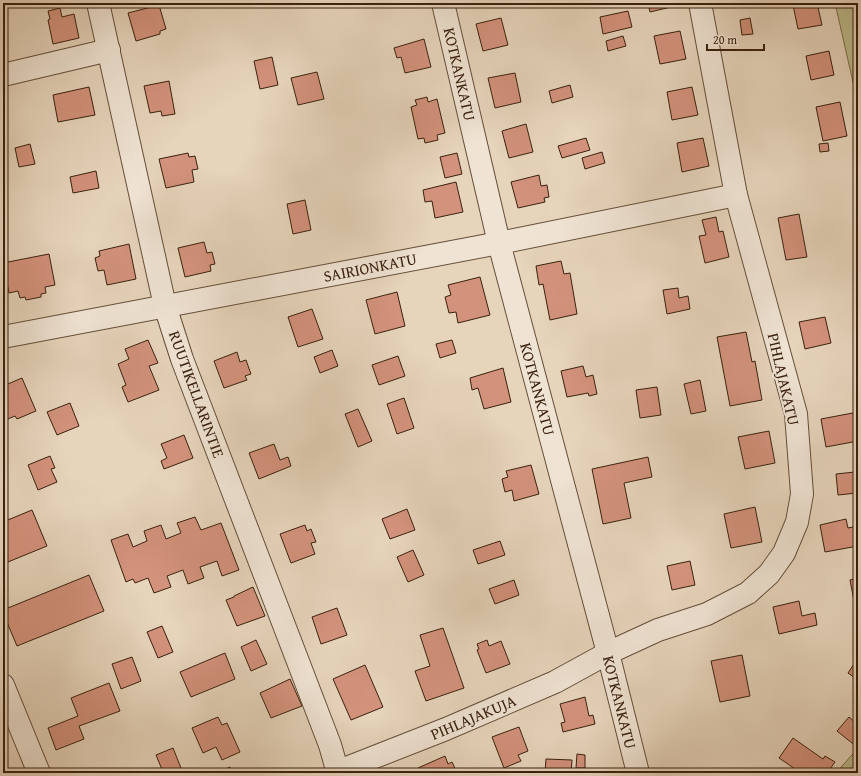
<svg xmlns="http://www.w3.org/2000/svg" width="861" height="776" font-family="'Gentium Book Plus',serif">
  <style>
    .green { fill: #bdbb8b; stroke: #7c6e4c }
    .building { fill: #d3927c; stroke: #3a210e }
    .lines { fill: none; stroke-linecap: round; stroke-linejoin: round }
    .minor-casing { stroke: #654e39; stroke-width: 24 }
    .minor { stroke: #efe3d3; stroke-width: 22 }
    .labels { text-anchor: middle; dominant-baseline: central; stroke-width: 4; stroke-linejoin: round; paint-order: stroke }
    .street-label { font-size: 16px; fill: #3a210e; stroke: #efe3d3 }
  </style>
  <rect width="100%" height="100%" fill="#e6d4bb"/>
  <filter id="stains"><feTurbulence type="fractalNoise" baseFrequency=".005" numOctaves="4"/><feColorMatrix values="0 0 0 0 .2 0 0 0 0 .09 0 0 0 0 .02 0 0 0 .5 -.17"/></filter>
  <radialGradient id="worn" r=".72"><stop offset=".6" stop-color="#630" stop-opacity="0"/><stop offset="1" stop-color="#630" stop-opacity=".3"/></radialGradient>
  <g class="green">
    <path d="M835 3H858V104Z"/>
    <path d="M858 748V773H836Z"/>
  </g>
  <g class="building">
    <path d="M648 3H674L675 6 650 12Z"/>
    <path d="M801 3H817L822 25 798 29 793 5Z"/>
    <path d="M159 5 166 29 160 31V34L136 41 128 13Z"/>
    <path d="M60 8 62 17 74 14 79 38 53 44 48 20 50 19 48 11Z"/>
    <path d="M628 11 632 27 603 34 600 17Z"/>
    <path d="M501 18 508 45 483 51 476 24Z"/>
    <path d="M750 18 753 34 742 35 740 20Z"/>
    <path d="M680 31 686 59 660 64 654 36Z"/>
    <path d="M623 36 626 46 608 51 606 41Z"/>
    <path d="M424 39 431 67 405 73 401 57 397 58 394 48Z"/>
    <path d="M829 51 834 75 811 80 806 56Z"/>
    <path d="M272 57 278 85 260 89 254 61Z"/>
    <path d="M317 72 324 99 298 105 291 78Z"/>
    <path d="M515 73 521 102 495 108 488 78Z"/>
    <path d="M169 81 175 114 162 116 161 111 150 113 144 86Z"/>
    <path d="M570 85 573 97 552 103 549 91Z"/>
    <path d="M89 87 95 115 58 122 53 95Z"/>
    <path d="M692 87 698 115 672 120 667 92Z"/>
    <path d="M427 97 428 102 437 99 445 133 437 135 438 140 425 143 424 138 418 139 411 107 417 105 415 100Z"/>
    <path d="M840 102 847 136 823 141 816 107Z"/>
    <path d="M526 124 533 152 509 158 502 131Z"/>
    <path d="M586 138 590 150 562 158 558 146Z"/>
    <path d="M703 138 709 166 682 172 677 143Z"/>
    <path d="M828 143 829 151 820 152 819 144Z"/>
    <path d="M30 144 35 164 19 167 15 148Z"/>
    <path d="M602 152 605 163 585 169 582 158Z"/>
    <path d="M188 153 189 157 195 156 198 169 192 170 194 182 166 188 159 159Z"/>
    <path d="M457 153 462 174 445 178 440 157Z"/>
    <path d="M96 171 99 188 73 193 70 177Z"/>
    <path d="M539 175 541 186 547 185 549 197 544 198 545 202 518 208 511 182Z"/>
    <path d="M456 182 463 212 435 218 432 201 425 202 423 190Z"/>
    <path d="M305 200 311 230 293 234 287 204Z"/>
    <path d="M799 214 807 257 786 260 778 218Z"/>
    <path d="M716 217 719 232 723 231 729 257 705 263 699 236 706 235 702 220Z"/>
    <path d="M204 242 207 253 212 252 215 264 210 265 211 271 185 277 178 248Z"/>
    <path d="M129 244 136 279 107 285 104 270 98 271 95 258 100 256 99 251Z"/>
    <path d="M49 254 55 285 45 287 46 293 41 294V297L26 300 25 297 20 298 18 291 9 293 3 263Z"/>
    <path d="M561 261 564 274 570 273 577 314 550 320 543 284 539 285 536 266Z"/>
    <path d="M480 277 490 315 458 323 456 312 449 313 445 297 451 295 448 285Z"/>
    <path d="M678 288 679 298 688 296 690 309 667 314 663 290Z"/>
    <path d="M397 292 405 326 375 334 366 300Z"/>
    <path d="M312 309 323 339 298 347 288 317Z"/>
    <path d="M825 317 831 343 805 349 799 322Z"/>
    <path d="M746 332 752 362 755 361 762 400 730 406 717 337Z"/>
    <path d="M148 340 158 363 149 366 159 390 128 402 122 387 126 385 118 364 129 359 125 349Z"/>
    <path d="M452 340 456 353 440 358 436 344Z"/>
    <path d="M332 350 338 366 320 373 314 357Z"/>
    <path d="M237 352 240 362 246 360 251 374 245 376 247 380 224 388 214 361Z"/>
    <path d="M398 356 405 376 379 385 372 365Z"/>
    <path d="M583 366 586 377 593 375 597 394 589 396 588 393 567 397 561 371Z"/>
    <path d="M503 368 511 402 484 409 478 388 472 390 470 378Z"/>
    <path d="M22 378 36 411 17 419 15 416 3 421V386Z"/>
    <path d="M700 380 706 411 691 414 684 384Z"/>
    <path d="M657 387 661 415 640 418 636 390Z"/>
    <path d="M404 398 414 428 397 434 387 404Z"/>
    <path d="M70 403 79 426 57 435 47 412Z"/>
    <path d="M358 409 372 441 358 447 345 414Z"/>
    <path d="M858 412V441L826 447 821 419Z"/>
    <path d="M769 431 775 463 745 469 738 437Z"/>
    <path d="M184 435 193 458 164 469 161 461 167 458 161 444Z"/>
    <path d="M274 444 280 460 288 457 291 466 259 479 249 453Z"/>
    <path d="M50 456 55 468 51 469 57 482 38 490 28 465Z"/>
    <path d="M648 457 652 477 624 483 631 518 603 524 592 469Z"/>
    <path d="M531 465 539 494 514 501 512 490 505 492 502 479 508 477 506 471Z"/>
    <path d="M855 472 857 493 838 495 836 474Z"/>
    <path d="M755 507 762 542 731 548 724 514Z"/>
    <path d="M407 509 415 530 390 539 382 519Z"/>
    <path d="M32 510 47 546 3 564V522Z"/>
    <path d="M195 517 201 530 221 523 239 570 222 576 217 561 200 567 204 578 188 584 183 570 167 576 171 587 154 593 148 578 135 583 133 579 126 582 111 540 128 534 133 547 147 541 144 531 161 525 166 539 181 533 177 523Z"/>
    <path d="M846 519 848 528 858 526V546L825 552 820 525Z"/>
    <path d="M305 525 307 531 311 529 316 542 311 543 315 554 291 563 280 534Z"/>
    <path d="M500 541 505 555 478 564 473 550Z"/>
    <path d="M413 550 424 575 408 582 397 557Z"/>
    <path d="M690 561 695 585 672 590 667 566Z"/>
    <path d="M89 575 104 611 17 646 3 613V610Z"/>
    <path d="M858 578V605L855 606 850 580Z"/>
    <path d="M514 580 519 595 495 604 489 589Z"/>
    <path d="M253 587 265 616 237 626 226 600 234 597V596Z"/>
    <path d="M799 601 802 616 815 613 817 625 779 634 773 607Z"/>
    <path d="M337 608 347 635 321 644 312 617Z"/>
    <path d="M162 626 173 652 158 658 147 632Z"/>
    <path d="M443 628 464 688 426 701 415 671 430 666 420 635Z"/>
    <path d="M256 640 267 664 251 671 241 647Z"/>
    <path d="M487 640 489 646 501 641 510 664 486 673 477 650 479 649 477 644Z"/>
    <path d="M225 653 235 679 191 697 180 672Z"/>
    <path d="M742 655 750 696 720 702 711 661Z"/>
    <path d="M132 657 141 681 121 689 112 664Z"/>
    <path d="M858 658V680L848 673Z"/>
    <path d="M365 665 383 707 351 720 333 679Z"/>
    <path d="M290 679 302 706 271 718 260 693Z"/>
    <path d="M109 683 120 711 79 726 84 739 56 750 48 728 78 716 71 698Z"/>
    <path d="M585 697 589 716 593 715 595 724 563 732 561 723 565 722 560 704Z"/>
    <path d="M218 717 222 725 227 723 240 752 222 760 216 747 203 753 192 728Z"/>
    <path d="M849 717 858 725 857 747 837 731Z"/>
    <path d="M519 727 528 751 518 755 521 761 504 768 492 737Z"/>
    <path d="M793 738 823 759 825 756 835 762 827 773H801L779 758Z"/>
    <path d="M173 748 183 773H161L163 772 156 755Z"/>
    <path d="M577 754 585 755V768H576Z"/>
    <path d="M445 756 448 764 452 762 457 773H420L418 768Z"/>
    <path d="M546 759 572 760 571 773H545Z"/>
    <path d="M230 767 232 773H216Z"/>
  </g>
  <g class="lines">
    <g class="minor-casing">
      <g id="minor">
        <path d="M98 3 165 306 182 359 330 745 338 773"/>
        <path d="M443 3 499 243 608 653 638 773"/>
        <path d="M3 75 109 50"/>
        <path d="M3 337 499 243 736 195"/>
        <path d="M3 685 39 773"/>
        <path d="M334 773 446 729 555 682 608 653 658 630 707 614 748 593 769 574 784 553 797 522 802 494 796 414 736 195 700 3"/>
      </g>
    </g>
    <use href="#minor" class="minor"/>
  </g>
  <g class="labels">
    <g class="street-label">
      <text transform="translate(460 74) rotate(77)">KOTKANKATU</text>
      <text transform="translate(370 267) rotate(-11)">SAIRIONKATU</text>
      <text transform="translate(784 379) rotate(77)">PIHLAJAKATU</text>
      <text transform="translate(538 389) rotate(75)">KOTKANKATU</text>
      <text transform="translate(197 394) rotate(70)">RUUTIKELLARINTIE</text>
      <text transform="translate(620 702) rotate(76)">KOTKANKATU</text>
      <text transform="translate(473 717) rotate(-23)">PIHLAJAKUJA</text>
    </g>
  </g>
  <rect width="861" height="776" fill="none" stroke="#e6d4bb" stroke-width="16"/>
  <rect x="4" y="4" width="853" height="768" fill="none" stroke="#3a210e" stroke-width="2"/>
  <rect x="8" y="8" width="845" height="760" fill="none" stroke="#3a210e"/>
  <path d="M707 44v6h57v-6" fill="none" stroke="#3a210e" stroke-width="2"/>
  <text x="713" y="44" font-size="12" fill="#3a210e" stroke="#efe3d3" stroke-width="3" paint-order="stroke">20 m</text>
  <rect width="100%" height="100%" filter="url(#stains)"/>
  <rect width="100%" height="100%" fill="url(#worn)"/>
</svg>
